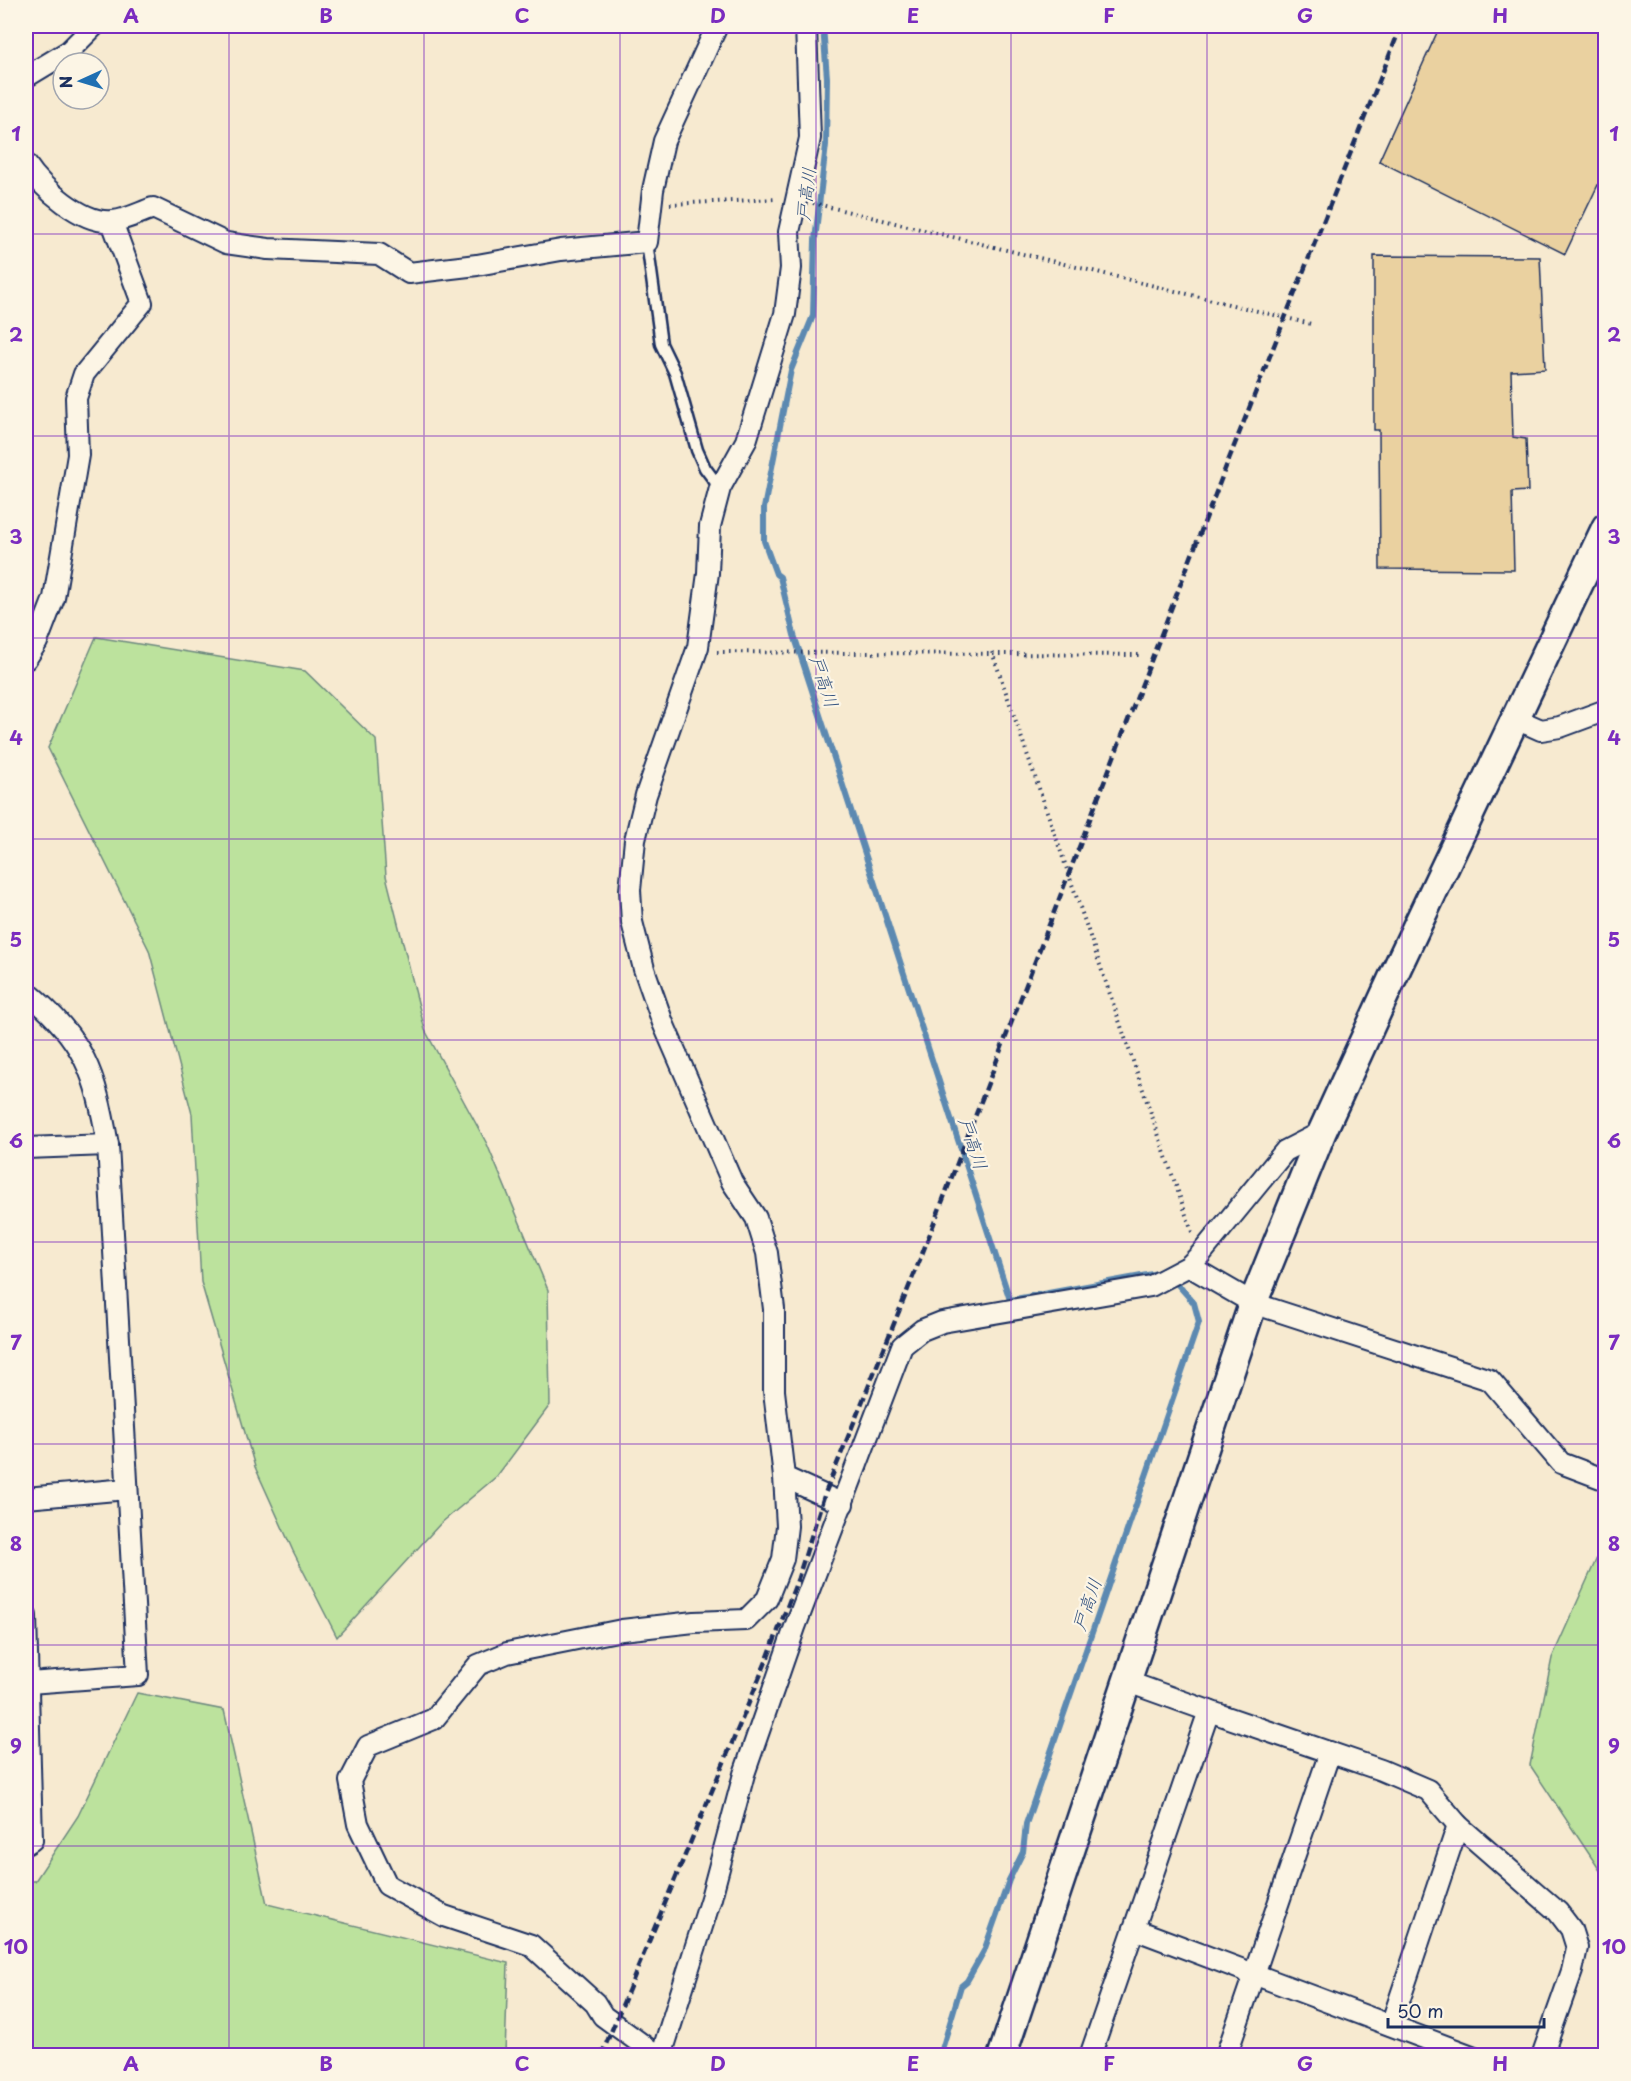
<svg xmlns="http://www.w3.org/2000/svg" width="1631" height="2081" font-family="'Playpen Sans','Klee One',sans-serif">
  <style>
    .green { fill: #bce29d; stroke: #6c887e; stroke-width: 1.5 }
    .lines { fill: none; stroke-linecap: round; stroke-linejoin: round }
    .stream { stroke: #5c89b1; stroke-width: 6 }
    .building { fill: #ead1a0; stroke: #1b2f5e; stroke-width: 1.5 }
    .lane-casing { stroke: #1b2f5e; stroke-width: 15 }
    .street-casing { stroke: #1b2f5e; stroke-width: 24 }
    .secondary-casing { stroke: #1b2f5e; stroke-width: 32 }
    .path { stroke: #1b2f5e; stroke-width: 4; stroke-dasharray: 1.5 4.5; stroke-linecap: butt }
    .lane { stroke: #fcf5e5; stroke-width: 10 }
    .street { stroke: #fcf5e5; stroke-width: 20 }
    .secondary { stroke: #fcf5e5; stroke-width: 27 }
    .rail { stroke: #1b2f5e; stroke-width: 4.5; stroke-dasharray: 9 4.5; stroke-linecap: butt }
    .grid { fill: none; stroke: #7b2cbf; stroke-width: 1.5; stroke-opacity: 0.55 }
    .labels { text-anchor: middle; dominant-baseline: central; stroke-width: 4.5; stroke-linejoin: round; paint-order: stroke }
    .water-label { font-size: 18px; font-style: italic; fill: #365480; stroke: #fcf5e5 }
    .neatline { fill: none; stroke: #7b2cbf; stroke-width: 2 }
    .grid-label { font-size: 20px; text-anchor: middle; font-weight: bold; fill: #7b2cbf }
  </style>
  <rect width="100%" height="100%" fill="#f7ead0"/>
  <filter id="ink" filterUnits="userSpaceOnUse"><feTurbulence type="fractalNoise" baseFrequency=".0167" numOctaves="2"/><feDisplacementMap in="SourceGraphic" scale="12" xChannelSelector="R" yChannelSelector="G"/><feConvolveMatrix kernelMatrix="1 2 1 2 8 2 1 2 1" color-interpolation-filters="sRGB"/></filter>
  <g filter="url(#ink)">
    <g class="green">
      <path d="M96 637 305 671 376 740 386 876 425 1030 487 1144 548 1290 550 1405 497 1476 440 1524 337 1637 293 1551 255 1467 201 1282 192 1114 149 950 48 748Z"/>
      <path d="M1605 1540V1878L1530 1765 1552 1658Z"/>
      <path d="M137 1693 224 1710 267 1904 508 1963 505 2055H26V1881H35L78 1816Z"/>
    </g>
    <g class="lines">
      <g class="stream">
        <path d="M823 26 827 78 826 145 815 240 813 316 791 370 764 508V541L776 574 780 577 794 635 1010 1300 1158 1273"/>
        <path d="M940 2056 961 1986 967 1981 984 1951 1009 1880 1023 1852 1026 1824 1199 1322 1194 1303 1172 1278"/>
      </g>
    </g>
    <g class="building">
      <path d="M1440 26H1606V168L1565 254 1379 161Z"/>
      <path d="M1374 256 1540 257 1545 369 1511 371 1513 437 1526 439 1528 491 1512 492 1514 570 1380 569 1379 430H1374Z"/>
    </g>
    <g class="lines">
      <g class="lane-casing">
        <path id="lane" d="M647 242 661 344 675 373 697 450 705 468 720 488"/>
      </g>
      <g class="street-casing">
        <g id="street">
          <path d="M806 26 810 138 789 232 791 268 785 314 746 441 720 488 710 526 708 573 698 647 646 795 635 840 630 890 632 922 644 969 663 1023 732 1182 756 1218 767 1253 774 1309V1391L784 1477 843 1504"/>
          <path d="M26 77 69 51 94 26"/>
          <path d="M26 164C41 187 83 225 113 221 126 220 141 212 153 208L226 243 268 249 379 254 409 273 477 265 561 250 647 242 653 190 664 141 717 26"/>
          <path d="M26 659 37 642 54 598 78 455 76 398 84 374 142 303 112 222"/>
          <path d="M1516 719 1541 730 1560 727 1606 710"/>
          <path d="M26 991C85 1041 95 1071 108 1145L138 1675 29 1683"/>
          <path d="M26 1148 108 1145"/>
          <path d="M1189 1266 1253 1303 1490 1380 1561 1463 1606 1480"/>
          <path d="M26 1498 127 1489"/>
          <path d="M26 1616 32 1840 26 1844"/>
          <path d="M1209 1711 1381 1770 1428 1790 1458 1825 1558 1912 1571 1929 1577 1948 1572 1971 1542 2056"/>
          <path d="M1134 1929 1472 2056"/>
          <path d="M1391 2025 1458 1825"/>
          <path d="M658 2056 603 2016 595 2003 531 1945 444 1916 387 1885 358 1824 350 1781 368 1746 434 1719 478 1665 507 1653 622 1630 694 1622 746 1620 767 1599 783 1559 787 1526 784 1477"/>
          <path d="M661 2056 711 1898 744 1774 795 1627 902 1346 922 1330 942 1322 1151 1286 1189 1266 1200 1255 1285 1151 1322 1132"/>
          <path d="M1090 2056 1209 1711 1128 1682"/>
          <path d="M1226 2056 1330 1752"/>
        </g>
      </g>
      <g class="secondary-casing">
        <path id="secondary" d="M1002 2056 1253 1303 1322 1132 1398 966 1606 527"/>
      </g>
      <g class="path">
        <path d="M813 203 1311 324"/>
        <path d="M670 204 776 199"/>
        <path d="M717 652 1142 655"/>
        <path d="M992 652 1193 1235"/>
      </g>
      <use href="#lane" class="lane"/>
      <use href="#street" class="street"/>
      <use href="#secondary" class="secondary"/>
      <path class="rail" d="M601 2056 768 1657 798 1578 824 1496 919 1262 1225 469 1401 26"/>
    </g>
  </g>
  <path class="grid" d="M229 26V2056M424 26V2056M620 26V2056M816 26V2056M1011 26V2056M1207 26V2056M1402 26V2056M26 234H1606M26 436H1606M26 638H1606M26 839H1606M26 1040H1606M26 1242H1606M26 1444H1606M26 1645H1606M26 1846H1606"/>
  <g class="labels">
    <g class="water-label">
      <text transform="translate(805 194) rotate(-83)">戸高川</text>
      <text transform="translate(825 681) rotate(72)">戸高川</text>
      <text transform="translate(974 1143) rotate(72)">戸高川</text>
      <text transform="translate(1086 1604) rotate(-71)">戸高川</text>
    </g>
  </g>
  <rect width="1631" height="2081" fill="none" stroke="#fcf5e5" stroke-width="66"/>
  <g transform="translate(81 81) rotate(266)"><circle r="28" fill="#fcf5e5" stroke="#a2a6af" stroke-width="1.5"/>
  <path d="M0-4.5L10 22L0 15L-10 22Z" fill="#1f6fb2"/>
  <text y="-9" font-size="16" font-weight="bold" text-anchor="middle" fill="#1b2f5e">N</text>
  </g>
  <path d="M1388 2018v9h156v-9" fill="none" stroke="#1b2f5e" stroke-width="3"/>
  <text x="1397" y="2018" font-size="18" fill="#1b2f5e" stroke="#fcf5e5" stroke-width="4.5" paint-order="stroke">50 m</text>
  <rect x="33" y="33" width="1565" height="2015" class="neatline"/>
  <g class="grid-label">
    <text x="131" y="23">A</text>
    <text x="326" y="23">B</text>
    <text x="522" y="23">C</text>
    <text x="718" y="23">D</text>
    <text x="913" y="23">E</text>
    <text x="1109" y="23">F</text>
    <text x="1305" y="23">G</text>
    <text x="1500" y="23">H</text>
    <text x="16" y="141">1</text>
    <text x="1614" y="141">1</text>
    <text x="16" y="342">2</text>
    <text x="1614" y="342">2</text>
    <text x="16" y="544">3</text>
    <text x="1614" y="544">3</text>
    <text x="16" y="745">4</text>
    <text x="1614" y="745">4</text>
    <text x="16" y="947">5</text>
    <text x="1614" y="947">5</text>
    <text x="16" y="1148">6</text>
    <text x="1614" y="1148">6</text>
    <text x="16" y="1350">7</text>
    <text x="1614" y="1350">7</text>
    <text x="16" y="1551">8</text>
    <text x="1614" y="1551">8</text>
    <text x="16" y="1753">9</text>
    <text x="1614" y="1753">9</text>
    <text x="16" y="1954">10</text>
    <text x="1614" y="1954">10</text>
    <text x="131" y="2071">A</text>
    <text x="326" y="2071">B</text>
    <text x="522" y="2071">C</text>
    <text x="718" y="2071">D</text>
    <text x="913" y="2071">E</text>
    <text x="1109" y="2071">F</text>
    <text x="1305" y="2071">G</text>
    <text x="1500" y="2071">H</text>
  </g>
</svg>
